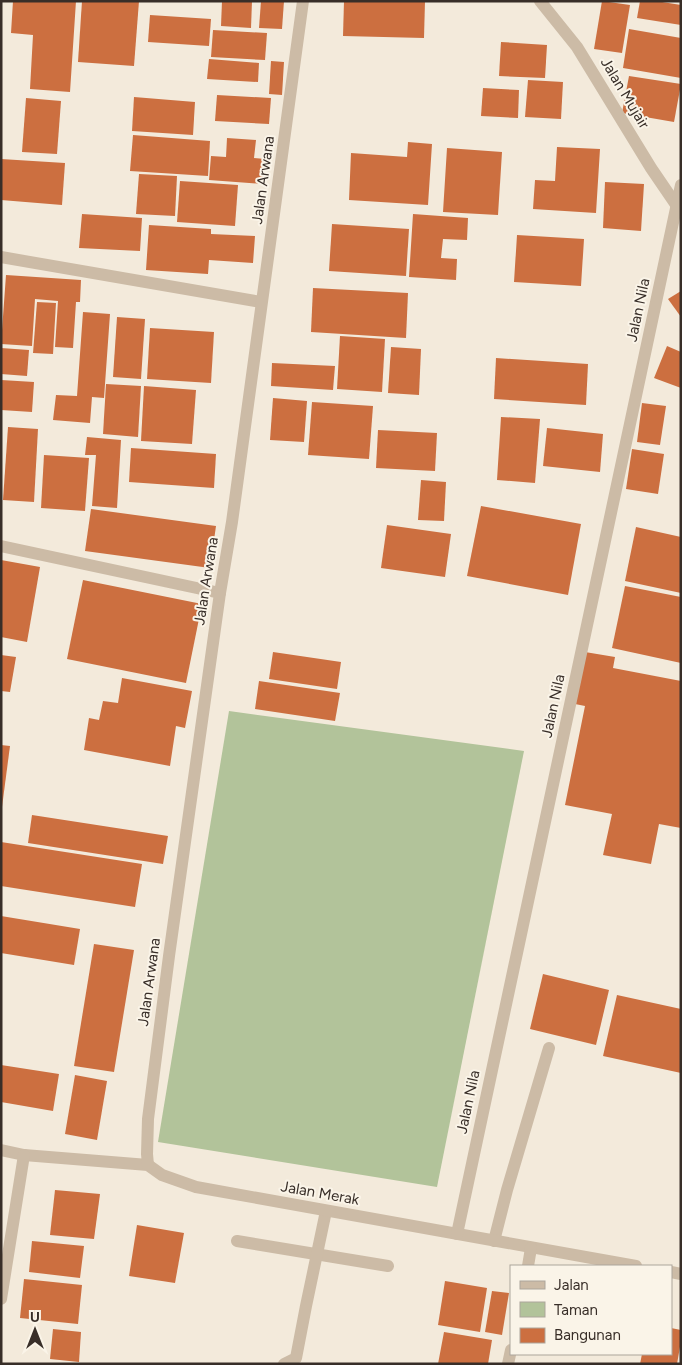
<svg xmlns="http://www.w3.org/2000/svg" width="682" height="1365" font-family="Figtree,sans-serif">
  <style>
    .green { fill: #b2c39a }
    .building { fill: #cc6f40 }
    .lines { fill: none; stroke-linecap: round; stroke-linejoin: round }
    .lane { stroke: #ccbba6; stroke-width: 12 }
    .street { stroke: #ccbba6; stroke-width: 12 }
    .labels { text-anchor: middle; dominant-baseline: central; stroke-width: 4; stroke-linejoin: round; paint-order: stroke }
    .street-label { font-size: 15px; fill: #382e28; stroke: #faf4e8 }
  </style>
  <rect width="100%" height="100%" fill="#f3eadb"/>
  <path class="green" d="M229 711 524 751 437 1187 158 1142Z"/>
  <g class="building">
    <path d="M13 1H76L70 92 30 89 33 35 11 33Z"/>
    <path d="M82 1H139L134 66 78 62Z"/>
    <path d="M222 1H252L251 28 221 26Z"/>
    <path d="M261 1H284L282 29 259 28Z"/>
    <path d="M344 1H425L424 38 343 36Z"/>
    <path d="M602 1 630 5 622 53 594 49Z"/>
    <path d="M640 1H656L681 5V25L637 18Z"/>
    <path d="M150 15 211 19 209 46 148 42Z"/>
    <path d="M629 29 681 38V78L623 68Z"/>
    <path d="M213 30 267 33 265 60 211 57Z"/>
    <path d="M501 42 547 45 545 78 499 76Z"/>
    <path d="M209 59 259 63 258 82 207 79Z"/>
    <path d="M271 61 284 62 282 95 269 94Z"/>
    <path d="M629 76 681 84 674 122 622 113Z"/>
    <path d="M528 80 563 82 561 119 525 117Z"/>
    <path d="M483 88 519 90 518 118 481 116Z"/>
    <path d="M217 95 271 98 269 124 215 121Z"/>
    <path d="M134 97 195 102 193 135 132 131Z"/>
    <path d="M26 98 61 101 57 154 22 152Z"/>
    <path d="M133 135 210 141 208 176 130 171Z"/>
    <path d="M227 138 256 140 254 158 265 159 263 184 209 180 211 156 226 157Z"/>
    <path d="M408 142 432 144 428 205 349 200 351 153 407 157Z"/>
    <path d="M557 147 600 149 596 213 533 209 535 180 555 181Z"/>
    <path d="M447 148 502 152 498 215 443 212Z"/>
    <path d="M1 159 65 163 62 205 1 200Z"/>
    <path d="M139 174 177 176 175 216 136 214Z"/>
    <path d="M180 181 238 185 235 226 177 222Z"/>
    <path d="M605 182 644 184 641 231 603 228Z"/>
    <path d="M82 214 142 218 140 251 79 248Z"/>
    <path d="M413 214 468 218 467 240 443 239 441 258 457 259 456 280 409 277Z"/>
    <path d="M332 224 409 229 406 276 329 271Z"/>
    <path d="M149 225 211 229V234L255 236 253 263 209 260 208 274 146 270Z"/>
    <path d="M517 235 584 239 581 286 514 282Z"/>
    <path d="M6 275 81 280 80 302H76L73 348 55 347 58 301 35 299 32 346 1 344Z"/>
    <path d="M313 288 408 293 406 338 311 332Z"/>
    <path d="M681 291V317L668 299Z"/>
    <path d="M37 302 56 303 53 354 33 353Z"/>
    <path d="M83 312 110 314 104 398 92 397 90 423 53 420 56 395 77 396Z"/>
    <path d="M117 317 145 319 141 379 113 377Z"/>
    <path d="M150 328 214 332 211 383 147 379Z"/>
    <path d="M340 336 385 339 382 392 337 389Z"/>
    <path d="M667 346 681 352V388L654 378Z"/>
    <path d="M391 347 421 349 419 395 388 393Z"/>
    <path d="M1 348 29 350 27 376 1 374Z"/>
    <path d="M496 358 588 364 586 405 494 399Z"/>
    <path d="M272 363 335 366 333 390 271 386Z"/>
    <path d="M1 380 34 382 32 412 1 410Z"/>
    <path d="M106 384 141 386 138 437 103 434Z"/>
    <path d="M144 386 196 390 192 444 141 441Z"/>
    <path d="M273 398 307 401 304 442 270 440Z"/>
    <path d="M312 402 373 406 369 459 308 455Z"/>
    <path d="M642 403 666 406 660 445 637 442Z"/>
    <path d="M501 417 540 419 535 483 497 480Z"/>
    <path d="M8 427 38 429 34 502 3 500Z"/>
    <path d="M547 428 603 434 600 472 543 466Z"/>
    <path d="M378 430 437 433 435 471 376 468Z"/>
    <path d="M87 437 121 440 117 508 92 506 96 455H85Z"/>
    <path d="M131 448 216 454 214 488 129 482Z"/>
    <path d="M632 449 664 454 658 494 626 489Z"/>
    <path d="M44 455 89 458 85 511 41 508Z"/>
    <path d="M421 480 446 482 444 521 418 520Z"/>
    <path d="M481 506 581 524 568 595 467 576Z"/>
    <path d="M91 509 216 526 210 568 85 551Z"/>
    <path d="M387 525 451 534 445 577 381 568Z"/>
    <path d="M636 527 681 537V593L625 581Z"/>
    <path d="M1 560 40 567 27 642 1 637Z"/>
    <path d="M83 580 202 604 186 683 67 659Z"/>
    <path d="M625 586 681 597V663L612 648Z"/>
    <path d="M273 652 341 662 337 689 269 679Z"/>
    <path d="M585 652 615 657 613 668 681 681V828L659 824 651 864 603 855 612 814 565 805 585 706 575 704Z"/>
    <path d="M1 655 16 657 10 692 1 691Z"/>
    <path d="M122 678 192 691 185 728 176 726 170 766 84 750 89 718 99 720 103 701 118 703Z"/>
    <path d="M259 681 340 693 335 721 255 709Z"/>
    <path d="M1 745 10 746 2 807H1Z"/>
    <path d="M32 815 168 836 163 864 28 843Z"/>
    <path d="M1 842 142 864 135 907 1 886Z"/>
    <path d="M1 916 80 929 74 965 1 953Z"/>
    <path d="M94 944 134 950 114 1072 74 1066Z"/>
    <path d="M543 974 609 990 596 1045 530 1029Z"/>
    <path d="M617 995 681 1009V1073L603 1056Z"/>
    <path d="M1 1065 59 1074 53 1111 1 1102Z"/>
    <path d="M75 1075 107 1081 97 1140 65 1134Z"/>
    <path d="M55 1190 100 1194 94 1239 50 1235Z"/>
    <path d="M137 1225 184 1233 175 1283 129 1276Z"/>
    <path d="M32 1241 84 1246 80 1278 29 1272Z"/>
    <path d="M24 1279 82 1285 78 1324 20 1318Z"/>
    <path d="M445 1281 487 1288 480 1332 438 1325Z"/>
    <path d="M492 1291 509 1293 502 1335 485 1332Z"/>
    <path d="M671 1328 681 1330V1341L677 1364H640L642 1354H671Z"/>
    <path d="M53 1329 81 1332 79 1362 50 1359Z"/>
    <path d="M444 1332 492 1340 488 1364H438Z"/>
  </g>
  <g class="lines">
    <g class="lane">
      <path d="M237 1241 388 1266"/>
      <path d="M494 1241 507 1190 549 1048"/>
      <path d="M284 1364 296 1358 306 1306 326 1211"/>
    </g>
    <g class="street">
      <path d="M540 1 577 47 651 168 679 209"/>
      <path d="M1 257 261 302"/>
      <path d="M1 546 220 593"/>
      <path d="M1 1150 24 1155 148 1165 162 1175 196 1187 636 1266"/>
      <path d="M148 1165 147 1154 148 1119 169 956 220 593 232 522 303 1"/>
      <path d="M457 1234 681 185"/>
      <path d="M528 1266 531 1248"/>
      <path d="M671 1272 681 1274"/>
      <path d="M1 1299 24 1155"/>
      <path d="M508 1364 511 1350"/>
    </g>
  </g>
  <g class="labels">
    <g class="street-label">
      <text transform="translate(625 93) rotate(59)">Jalan Mujair</text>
      <text transform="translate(263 180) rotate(-82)">Jalan Arwana</text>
      <text transform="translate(638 310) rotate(-78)">Jalan Nila</text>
      <text transform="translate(206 581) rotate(-81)">Jalan Arwana</text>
      <text transform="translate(553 706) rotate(-78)">Jalan Nila</text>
      <text transform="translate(149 982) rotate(-82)">Jalan Arwana</text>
      <text transform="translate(468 1102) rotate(-78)">Jalan Nila</text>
      <text transform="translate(320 1193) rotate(10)">Jalan Merak</text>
    </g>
  </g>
  <rect width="682" height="1365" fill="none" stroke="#382e28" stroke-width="5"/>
  <rect x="510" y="1265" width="162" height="90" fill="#faf4e8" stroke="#aca59b"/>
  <rect x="520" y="1281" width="25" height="8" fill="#ccbba6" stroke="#aca59b"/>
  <text x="554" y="1290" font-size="15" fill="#382e28">Jalan</text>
  <rect x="520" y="1302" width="25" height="15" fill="#b2c39a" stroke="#aca59b"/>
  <text x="554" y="1315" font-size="15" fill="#382e28">Taman</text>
  <rect x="520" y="1328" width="25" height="15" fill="#cc6f40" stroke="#aca59b"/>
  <text x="554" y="1340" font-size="15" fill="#382e28">Bangunan</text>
  <g transform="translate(35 1330)" stroke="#faf4e8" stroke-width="4" paint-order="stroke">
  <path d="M0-4L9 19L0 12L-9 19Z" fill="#382e28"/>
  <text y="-8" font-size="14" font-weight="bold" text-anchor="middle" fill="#382e28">U</text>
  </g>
</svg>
